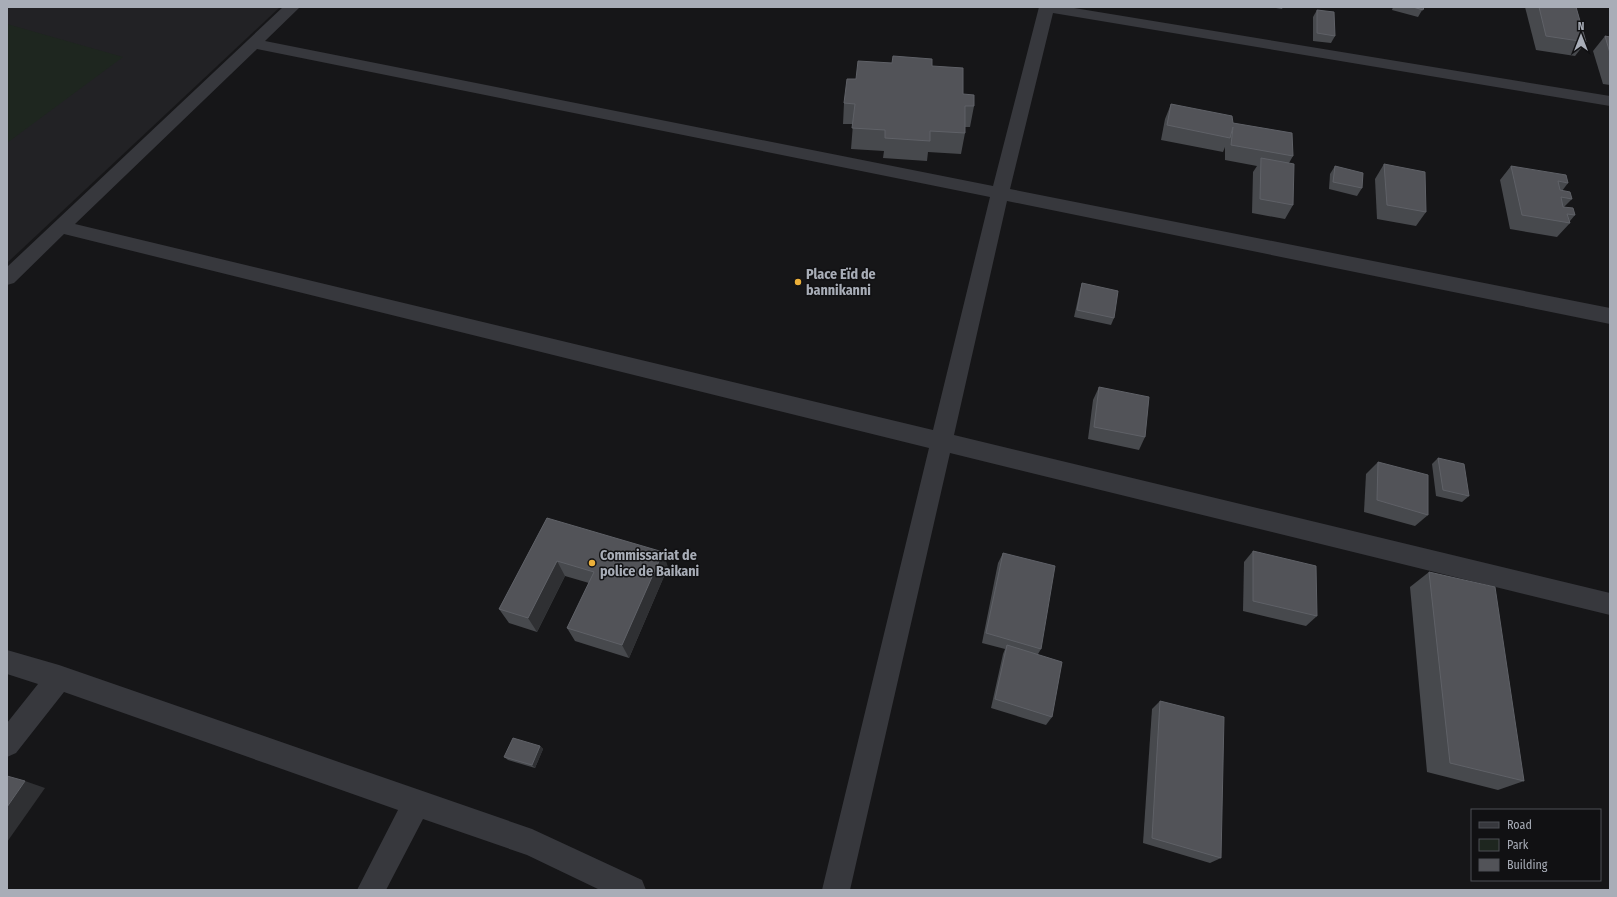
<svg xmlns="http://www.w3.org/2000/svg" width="1617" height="897" font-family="'Fira Sans Condensed',sans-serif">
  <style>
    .built { fill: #222225 }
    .green { fill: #1e261f }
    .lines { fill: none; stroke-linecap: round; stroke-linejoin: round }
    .minor { fill: #37383d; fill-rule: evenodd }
    .wall { fill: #47494d }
    .shaded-wall { fill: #2f3033 }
    .building { fill: #525358; stroke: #5f6167 }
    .poi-dot { fill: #ecb03a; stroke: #111113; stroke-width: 1.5 }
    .labels { text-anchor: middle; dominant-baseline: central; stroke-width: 3; stroke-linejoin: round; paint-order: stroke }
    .poi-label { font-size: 14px; font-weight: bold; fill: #a8adb7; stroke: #111113; text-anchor: start }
  </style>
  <rect width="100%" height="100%" fill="#161618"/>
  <path class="built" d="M7 7H280L7 263Z"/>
  <path class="green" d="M7 24 123 57 7 143Z"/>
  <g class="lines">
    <g class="minor">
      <path d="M283 7H300L265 41 993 186 1039 7H1068L1610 96V106L1053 13 1010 189 1610 308V324L1007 201 954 435 1610 593V615L950 453 850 890H822L929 448 64 234 14 283 7 285V267ZM257 49 990 197 933 430 75 224Z"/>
      <path d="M7 650 59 665 532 829 642 880 646 890H600L527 855 423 819 386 890H357L398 810 64 692 16 753 7 757V723L38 684 7 674Z"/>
    </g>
  </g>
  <g class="wall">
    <path d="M1270 7H1283L1282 9Z"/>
    <path d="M1393 7H1424L1418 17 1392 10Z"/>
    <path d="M1525 7H1576L1586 42 1575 56 1536 50Z"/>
    <path d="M1317 10 1335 36 1331 43 1313 41V17Z"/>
    <path d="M1605 36 1610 37V85L1603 84 1593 51Z"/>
    <path d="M932 66 963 94 974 106 970 127H965V133L961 154 928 152 927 161 883 158 884 151 851 149 853 124H843L844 103 856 79Z"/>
    <path d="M1171 104 1233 123 1293 156 1289 163 1293 205 1285 219 1252 213 1253 172 1257 166 1225 160V147L1223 152 1161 140 1165 119Z"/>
    <path d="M1384 164 1426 212 1416 226 1377 219 1375 179Z"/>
    <path d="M1335 166 1362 188 1357 196 1329 189 1330 174Z"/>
    <path d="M1511 166 1568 183 1562 191 1572 199 1564 207 1575 215 1570 221V223L1557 237 1510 229 1500 180Z"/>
    <path d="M1082 283 1114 318 1111 325 1074 317 1080 290Z"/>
    <path d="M1099 387 1145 437 1139 450 1088 439 1093 400Z"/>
    <path d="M1438 458 1469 496 1462 502 1436 496 1432 464Z"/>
    <path d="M1378 462 1428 515 1415 526 1364 512 1366 474Z"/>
    <path d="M547 518 668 567 629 658 575 641 567 628 589 583 565 576 537 632 509 623 499 609Z"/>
    <path d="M1253 551 1317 616 1306 626 1243 611 1244 562Z"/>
    <path d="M1003 553 1041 649 1038 654 1052 717 1046 725 991 708 1003 654 1005 649 982 643 998 563Z"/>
    <path d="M1429 572 1524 781 1498 790 1427 772 1410 587Z"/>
    <path d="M1160 701 1221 858 1210 863 1143 843 1152 709Z"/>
    <path d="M540 746 543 749 535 768 508 760 504 757Z"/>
  </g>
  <g class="shaded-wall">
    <path d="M663 552 668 567 629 658 622 645Z"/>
    <path d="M557 561 565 576 537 632 528 618Z"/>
    <path d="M540 746 543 749 535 768 532 765Z"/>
    <path d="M25 781 45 788 7 842V807Z"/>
  </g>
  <g class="building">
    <path d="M1413 7H1424L1423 10Z"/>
    <path d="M1539 7H1576L1586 42 1546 36Z"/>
    <path d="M1317 10 1334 12 1335 36 1317 33Z"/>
    <path d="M1605 36 1610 37V53Z"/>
    <path d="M893 56 932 59V66L963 68V94L974 95V106H965V133L930 131V141L885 138V130L852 128 855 104 844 103 847 79H856L858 61 892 63Z"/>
    <path d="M1171 104 1232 116 1233 123 1292 133 1293 156 1231 145 1233 127 1230 138 1167 125Z"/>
    <path d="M1261 158 1294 164 1293 205 1260 199Z"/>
    <path d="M1384 164 1425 172 1426 212 1387 205Z"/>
    <path d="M1335 166 1363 173 1362 188 1333 182Z"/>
    <path d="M1511 166 1566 175 1568 183 1558 181 1560 190 1570 192 1572 199 1561 197 1563 207 1573 208 1575 215 1567 214 1570 223 1522 215Z"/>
    <path d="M1082 283 1118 291 1114 318 1077 310Z"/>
    <path d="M1099 387 1149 397 1145 437 1094 427Z"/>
    <path d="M1438 458 1464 464 1469 496 1443 490Z"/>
    <path d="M1378 462 1428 475V515L1377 500Z"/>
    <path d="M547 518 663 552 622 645 567 628 594 572 557 561 528 618 499 609Z"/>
    <path d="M1253 551 1316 566 1317 616 1253 601Z"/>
    <path d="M1003 553 1055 566 1041 649 986 633Z"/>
    <path d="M1429 572 1495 587 1524 781 1450 763Z"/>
    <path d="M1007 645 1062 662 1052 717 995 699Z"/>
    <path d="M1160 701 1224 717 1221 858 1152 838Z"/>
    <path d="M513 738 540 746 532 765 504 757Z"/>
    <path d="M7 776 25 781 7 807Z"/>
  </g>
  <g class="poi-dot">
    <circle cx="798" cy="282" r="4"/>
    <circle cx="592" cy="563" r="4"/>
  </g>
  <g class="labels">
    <g class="poi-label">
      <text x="806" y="274">Place Eïd de<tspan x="806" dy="16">bannikanni</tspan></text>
      <text x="600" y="555">Commissariat de<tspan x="600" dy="16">police de Baikani</tspan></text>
    </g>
  </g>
  <rect width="1617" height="897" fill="none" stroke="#a8adb7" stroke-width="16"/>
  <rect x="1471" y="809" width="130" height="72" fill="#111113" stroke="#4d4f55"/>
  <rect x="1479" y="822" width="20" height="6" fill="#37383d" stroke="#4d4f55"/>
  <text x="1507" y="829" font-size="12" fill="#a8adb7">Road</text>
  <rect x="1479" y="839" width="20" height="12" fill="#1e261f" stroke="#4d4f55"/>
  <text x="1507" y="849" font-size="12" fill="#a8adb7">Park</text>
  <rect x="1479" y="859" width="20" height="12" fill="#525358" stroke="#4d4f55"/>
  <text x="1507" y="869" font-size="12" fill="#a8adb7">Building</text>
  <g transform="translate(1581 36)" stroke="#111113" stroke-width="3" paint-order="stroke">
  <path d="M0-3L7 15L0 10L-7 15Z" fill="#a8adb7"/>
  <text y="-6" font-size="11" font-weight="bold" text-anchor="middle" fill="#a8adb7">N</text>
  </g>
</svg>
